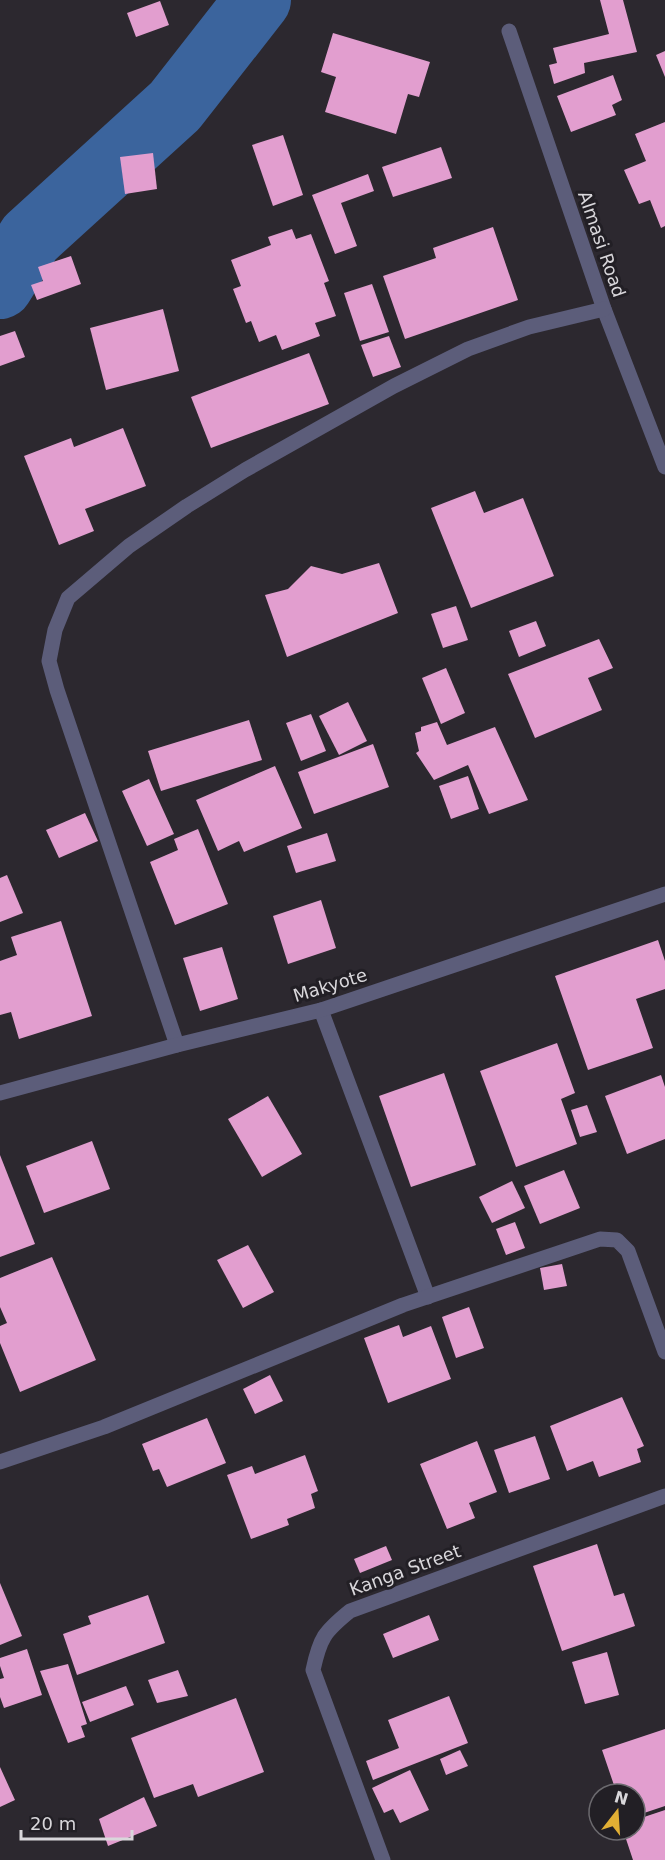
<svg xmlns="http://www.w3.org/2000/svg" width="665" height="1860" font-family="'DejaVu Sans',sans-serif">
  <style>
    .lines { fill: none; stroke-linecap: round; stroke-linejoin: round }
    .river { stroke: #3b649d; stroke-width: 66 }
    .building { fill: #e29ecf }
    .street { stroke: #5c5d7a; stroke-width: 15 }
    .labels { text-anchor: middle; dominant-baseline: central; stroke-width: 6; stroke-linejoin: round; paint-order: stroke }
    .street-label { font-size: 18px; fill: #d9d7db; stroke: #221f25 }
  </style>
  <rect width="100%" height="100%" fill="#2c282f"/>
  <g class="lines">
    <path class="river" d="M0 286 30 238 175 106 258 0"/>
  </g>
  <g class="building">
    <path d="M600 0H623L637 52 584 63 585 73 554 84 549 65 557 63 553 48 609 34Z"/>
    <path d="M160 1 169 25 136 37 127 13Z"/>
    <path d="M333 33 430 62 419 97 408 94 396 134 325 112 336 77 321 72Z"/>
    <path d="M665 51V77L656 55Z"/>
    <path d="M613 75 622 100 612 105 616 115 571 132 557 96Z"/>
    <path d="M665 122V226L661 228 650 200 639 204 624 170 646 161 635 134Z"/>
    <path d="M283 135 303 195 273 206 252 145Z"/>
    <path d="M441 147 452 178 393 197 382 167Z"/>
    <path d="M153 153 157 189 125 194 120 157Z"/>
    <path d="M368 174 374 191 341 203 357 246 335 254 312 195Z"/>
    <path d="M493 227 518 300 405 339 383 276 436 258 433 248Z"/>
    <path d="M292 229 296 239 311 234 329 281 324 283 336 316 315 323 320 336 282 350 276 335 259 342 251 321 246 323 233 289 241 286 231 260 271 245 268 237Z"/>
    <path d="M71 256 81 284 37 300 31 285 43 281 38 267Z"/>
    <path d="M372 284 389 332 360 341 344 293Z"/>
    <path d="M163 309 179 371 106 390 90 328Z"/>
    <path d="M15 331 25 357 0 366V336Z"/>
    <path d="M389 336 401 367 373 377 361 345Z"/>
    <path d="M309 353 329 404 211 448 191 397Z"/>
    <path d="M123 428 146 486 85 509 94 531 59 545 24 456 71 438 74 447Z"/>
    <path d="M475 491 484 513 523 498 554 576 471 608 431 508Z"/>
    <path d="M379 563 398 613 287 657 265 595 288 589 311 566 342 574Z"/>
    <path d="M456 606 468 640 443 648 431 614Z"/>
    <path d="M536 621 546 646 519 657 509 631Z"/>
    <path d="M599 639 613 668 588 678 602 710 535 738 508 674Z"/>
    <path d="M446 668 465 713 441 724 422 678Z"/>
    <path d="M348 702 367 741 339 755 319 716Z"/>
    <path d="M311 714 326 751 301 761 286 723Z"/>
    <path d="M249 720 262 760 161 791 148 751Z"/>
    <path d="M437 722 447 745 495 727 528 800 489 814 468 765 434 780 416 753 419 751 415 733 421 731V727Z"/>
    <path d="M373 744 389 787 314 814 298 772Z"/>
    <path d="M275 766 302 828 244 852 239 841 218 851 196 800Z"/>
    <path d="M468 776 479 809 451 819 439 786Z"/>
    <path d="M149 779 174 834 147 846 122 791Z"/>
    <path d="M85 813 98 841 59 858 46 830Z"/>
    <path d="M198 829 228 904 175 925 150 862 178 850 174 839Z"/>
    <path d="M327 833 336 861 296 873 287 846Z"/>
    <path d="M7 875 23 913 0 922V878Z"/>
    <path d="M321 900 336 948 288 964 273 916Z"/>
    <path d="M61 921 92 1016 19 1039 11 1012 0 1015V961L17 955 11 937Z"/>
    <path d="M658 940 665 961V989L636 999 653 1048 588 1070 555 976Z"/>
    <path d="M222 947 238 999 200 1011 183 958Z"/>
    <path d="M557 1043 575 1093 561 1099 577 1144 516 1167 480 1071Z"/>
    <path d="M444 1073 476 1165 411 1187 379 1096Z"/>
    <path d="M661 1075 665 1087V1139L627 1154 605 1096Z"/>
    <path d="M268 1096 302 1154 262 1177 228 1119Z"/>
    <path d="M587 1105 597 1132 580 1137 571 1110Z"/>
    <path d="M92 1141 110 1189 44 1213 26 1166Z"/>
    <path d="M0 1155 35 1244 0 1257Z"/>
    <path d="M564 1170 580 1208 540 1224 524 1186Z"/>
    <path d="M512 1181 525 1208 492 1223 479 1197Z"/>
    <path d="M515 1222 525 1248 506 1255 496 1229Z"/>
    <path d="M248 1245 274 1292 243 1308 217 1260Z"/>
    <path d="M52 1257 96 1360 20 1392 0 1343V1326L7 1323 0 1307V1278Z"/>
    <path d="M562 1264 567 1286 544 1290 540 1268Z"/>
    <path d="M469 1307 484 1348 456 1358 442 1317Z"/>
    <path d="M399 1325 403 1337 431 1326 451 1379 388 1403 364 1338Z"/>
    <path d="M270 1375 283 1401 255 1414 243 1389Z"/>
    <path d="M622 1397 644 1446 637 1449 641 1462 599 1477 593 1461 567 1471 550 1426Z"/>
    <path d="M207 1418 226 1463 167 1487 159 1469 153 1471 142 1444Z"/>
    <path d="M535 1436 550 1479 509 1493 494 1450Z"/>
    <path d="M477 1441 497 1492 469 1503 475 1518 447 1529 420 1464Z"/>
    <path d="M305 1455 318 1491 311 1494 315 1508 287 1519 289 1525 251 1539 227 1475 252 1466 255 1474Z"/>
    <path d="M597 1544 614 1596 624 1593 635 1626 562 1651 533 1566Z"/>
    <path d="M386 1546 392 1560 360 1573 354 1559Z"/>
    <path d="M0 1583 22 1636 0 1645Z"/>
    <path d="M148 1595 165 1643 77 1675 63 1634 91 1624 88 1616Z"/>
    <path d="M429 1615 439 1640 393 1658 383 1634Z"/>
    <path d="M27 1649 42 1695 4 1708 0 1697V1679L4 1678 0 1666V1658Z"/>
    <path d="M607 1652 619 1695 585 1704 572 1662Z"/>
    <path d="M68 1664 87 1724 81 1726 85 1737 68 1743 40 1671Z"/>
    <path d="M178 1670 188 1696 157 1703 148 1680Z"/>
    <path d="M126 1686 134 1705 90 1722 82 1702Z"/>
    <path d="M449 1696 468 1743 373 1780 366 1761 399 1748 388 1720Z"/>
    <path d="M236 1698 264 1772 198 1797 193 1784 154 1798 131 1738Z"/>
    <path d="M665 1729V1806L635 1816V1794H617L602 1750Z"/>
    <path d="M460 1750 468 1766 446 1775 440 1759Z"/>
    <path d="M0 1767 15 1800 0 1807Z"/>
    <path d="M410 1770 429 1810 400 1823 393 1809 384 1813 372 1788Z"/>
    <path d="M144 1797 157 1826 108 1846 99 1819Z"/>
    <path d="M665 1810V1860H633L623 1830H635V1820Z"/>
  </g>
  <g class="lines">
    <g class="street">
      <path d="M509 31 604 309 665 467"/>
      <path d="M321 1010 428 1297"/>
      <path d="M177 1045 57 690 49 661 55 630 68 598 129 546 187 506 245 470 394 386 468 349 529 327 604 309"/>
      <path d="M0 1093 177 1045 321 1010 665 894"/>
      <path d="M0 1462 104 1427 403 1305 600 1239 617 1240 628 1251 665 1352"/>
      <path d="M383 1860 313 1670C320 1638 324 1632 350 1611L665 1496"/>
    </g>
  </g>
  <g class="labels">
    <g class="street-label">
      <text transform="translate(602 244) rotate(71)">Almasi Road</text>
      <text transform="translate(330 985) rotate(-17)">Makyote</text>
      <text transform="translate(405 1570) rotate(-20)">Kanga Street</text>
    </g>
  </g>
  <g transform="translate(617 1812) rotate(17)"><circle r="28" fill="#221f25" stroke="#6b696e" stroke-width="1.5"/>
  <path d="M0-4.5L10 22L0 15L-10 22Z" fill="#e2af34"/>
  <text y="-9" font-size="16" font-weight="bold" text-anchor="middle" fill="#d9d7db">N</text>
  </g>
  <path d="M21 1830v9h111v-9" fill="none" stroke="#d9d7db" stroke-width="3"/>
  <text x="30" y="1830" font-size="18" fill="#d9d7db" stroke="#221f25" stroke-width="4.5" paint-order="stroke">20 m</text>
</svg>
